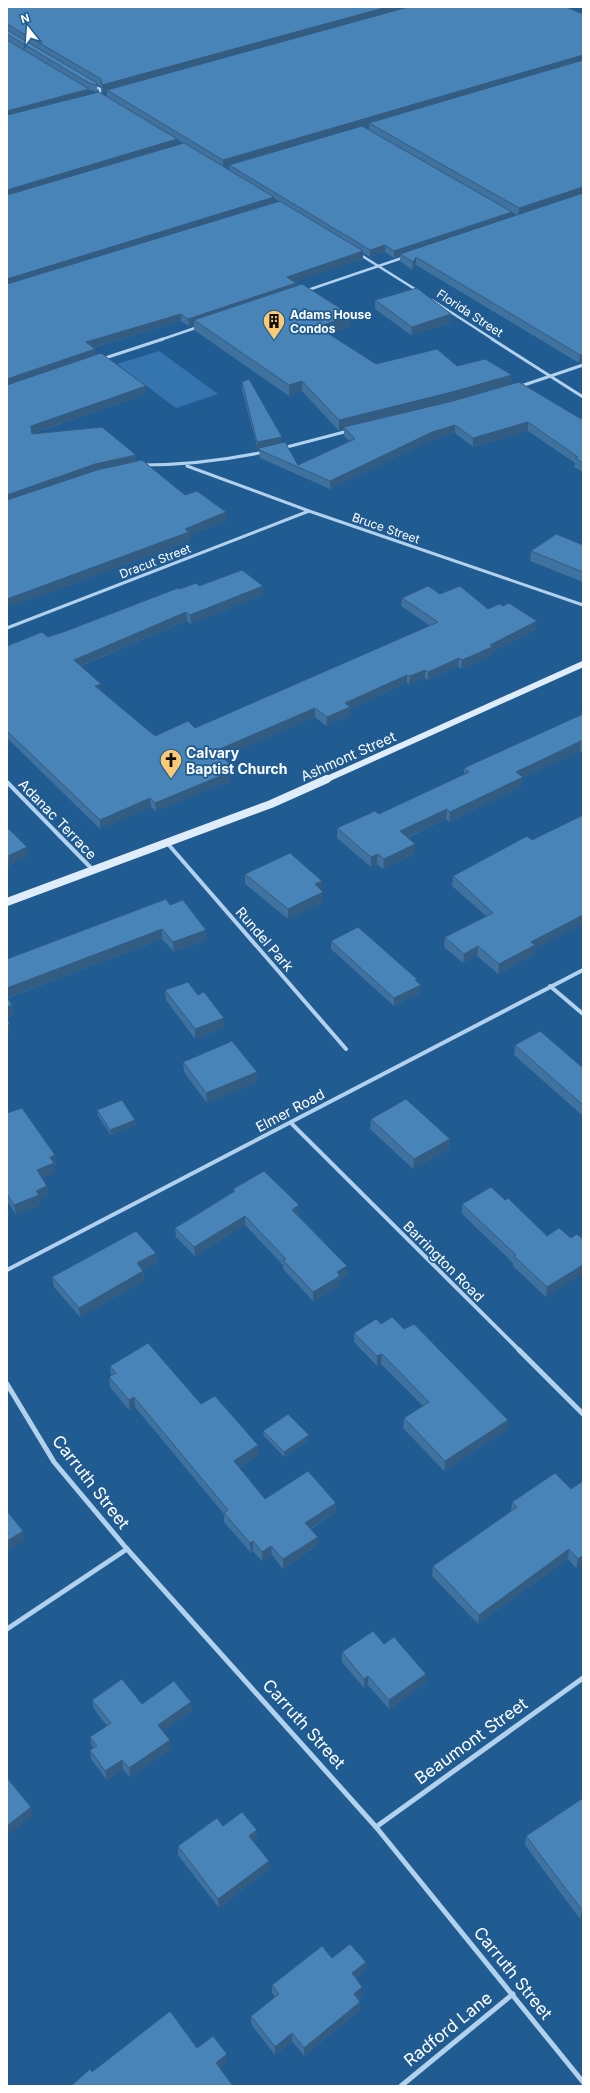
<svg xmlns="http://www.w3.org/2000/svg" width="590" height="2093" font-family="Inter,sans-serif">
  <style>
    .green { fill: #3475b0 }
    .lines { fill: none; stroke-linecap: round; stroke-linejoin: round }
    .minor-far3 { stroke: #b2d1ed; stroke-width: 2.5 }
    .minor-far2 { stroke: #b2d1ed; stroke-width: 3 }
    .minor-far1 { stroke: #b2d1ed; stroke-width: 4 }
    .minor { stroke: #b2d1ed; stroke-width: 5 }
    .secondary-far1 { stroke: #dfedfa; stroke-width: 6 }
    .secondary { stroke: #dfedfa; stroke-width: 8 }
    .wall { fill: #3f729f; fill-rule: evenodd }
    .shaded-wall { fill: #335c82 }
    .building { fill: #4984b9; stroke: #335c82 }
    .labels { text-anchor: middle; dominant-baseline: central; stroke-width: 3.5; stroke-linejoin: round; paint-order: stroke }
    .far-street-label { font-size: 12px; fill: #fff; stroke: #205b92 }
    .far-poi-label { font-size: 12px; font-weight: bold; fill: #fff; stroke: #205b92; text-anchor: start }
    .poi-label { font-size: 14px; font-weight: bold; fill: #fff; stroke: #205b92; text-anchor: start }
    .street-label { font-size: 14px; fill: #fff; stroke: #205b92 }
    .near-street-label { font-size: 17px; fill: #fff; stroke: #205b92 }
  </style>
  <rect width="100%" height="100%" fill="#205b92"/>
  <path class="green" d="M159 351 218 394 176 408 117 364Z"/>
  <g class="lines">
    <g class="minor-far3">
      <path d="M93 86 100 89V96"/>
      <path d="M359 254 418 291"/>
      <path d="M305 291 405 257"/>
      <path d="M432 300 494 340"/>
      <path d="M160 340 198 327"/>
    </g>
    <g class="minor-far2">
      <path d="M492 339 583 397"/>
      <path d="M102 359 163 339"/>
      <path d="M521 386 583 365"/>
      <path d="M283 448 348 431"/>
      <path d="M142 465C186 465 221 461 264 452"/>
      <path d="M187 466 309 511 583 605"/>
      <path d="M7 628 309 511"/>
    </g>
    <g class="minor-far1">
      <path d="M7 782 94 871"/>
      <path d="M168 844 346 1049"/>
      <path d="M550 986 583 1014"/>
      <path d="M291 1123 520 1351"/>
      <path d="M7 1270 583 970"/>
    </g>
    <g class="minor">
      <path d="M519 1350 583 1414"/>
      <path d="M7 1384 54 1462 127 1549 376 1827 583 2082"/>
      <path d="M7 1629 127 1549"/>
      <path d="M376 1827 583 1678"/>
      <path d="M401 2086 513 1994"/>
    </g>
    <path class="secondary-far1" d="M325 780 583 664"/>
    <path class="secondary" d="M7 902 271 804 327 779"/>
  </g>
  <g class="wall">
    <path d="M7 7 583 14V363H579L416 265 412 270 400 261V256L394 258 385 252 370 257 363 253V259L295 282 296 286 351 315V326L328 334 376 364 457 366 512 375V384L583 420V472L574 467 575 463 528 431 473 447 455 433 432 440 330 489 260 458 259 450H258L242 390V382L282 437V443L298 465 349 441 344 436V430L339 431 302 391 289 396 194 330V325L189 326 181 321 94 348 96 355 146 394 32 434 136 455V461L185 495 226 521 190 535V541L7 608ZM97 84 101 87 103 92 107 91V96L97 92ZM89 90 97 92 89 94ZM369 125V130L363 127ZM177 140 183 143 178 145ZM229 166V170L224 167ZM274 198 279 202 274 203ZM512 212 516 215 511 217Z"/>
    <path d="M375 300 450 323 411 335 375 309Z"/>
    <path d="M583 545V582L530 561 531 551Z"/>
    <path d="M199 586H263V595L191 624 187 621 81 666 102 692 155 736 195 728 430 626 401 606 402 598 440 594 488 609 536 630 492 652 491 656 461 669 458 666 428 680 425 678 409 685 407 683 350 709V716L326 726 315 717 222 757 230 764V781L156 811 151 807 100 829 7 738V646L48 637 66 631 180 589Z"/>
    <path d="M583 714V751L582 752 580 751 522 778V786L449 822 446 819 407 838 415 844V854L383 869 377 864 371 867 337 838V828L379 814 464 774V768Z"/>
    <path d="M245 874 322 881V890L323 902 288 919 245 884Z"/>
    <path d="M453 876 535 949 534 955 498 974 477 956 463 963 444 947 445 937 486 916 452 886Z"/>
    <path d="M170 905 206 940 174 952 162 939 8 998 12 1005 14 1015 7 1017V959Z"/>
    <path d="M331 941 417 979V981L420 993 394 1006 331 949Z"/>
    <path d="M165 990 198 995 224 1028 195 1039 166 1000Z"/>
    <path d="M515 1045 583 1068V1116L514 1055Z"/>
    <path d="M183 1062 257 1082 207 1103 184 1072Z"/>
    <path d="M97 1110 135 1120 136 1125 111 1135 98 1116Z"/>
    <path d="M7 1113 55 1155 56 1165 54 1166 55 1173 42 1178 47 1186 48 1196 39 1199 40 1205 16 1215 7 1201Z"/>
    <path d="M371 1119 450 1139 449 1149 413 1169 370 1129Z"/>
    <path d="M233 1189 299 1205V1215H298L347 1266V1275L340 1280V1285L313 1301 283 1269V1265L245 1225 195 1256 176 1237 175 1228 233 1192Z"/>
    <path d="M505 1200 547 1236 571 1238 546 1297 513 1266V1263L462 1214V1204Z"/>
    <path d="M156 1253 157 1263 143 1270 144 1281 80 1317 54 1287 52 1277Z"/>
    <path d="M381 1324 404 1329 508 1420 507 1429 444 1471 403 1428 404 1418 423 1406 381 1364 377 1366 354 1342V1333Z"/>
    <path d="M110 1366 201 1404 258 1455 239 1468 265 1499 336 1512 311 1529 317 1546 283 1569 272 1555 262 1561 253 1551 251 1553 224 1522V1514L135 1407 129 1410 110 1387 109 1377 111 1376Z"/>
    <path d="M263 1431 309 1435V1440L284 1457 264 1436Z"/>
    <path d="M583 1481V1563L576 1568 568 1559 478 1624 432 1576 433 1566 511 1511 512 1502 571 1489Z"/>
    <path d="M384 1644 426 1683 389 1709 368 1685 364 1688 342 1662V1652Z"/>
    <path d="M92 1700 142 1704 192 1711 163 1731 170 1740 171 1749 130 1777 123 1769 107 1780 91 1759 90 1750 93 1748 92 1746 90 1737 107 1726 94 1709Z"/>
    <path d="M583 1798V1917L580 1919 525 1845 526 1836Z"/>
    <path d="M223 1826 257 1838 253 1841 269 1869 219 1908 178 1855V1846Z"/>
    <path d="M366 1962 365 1970 356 1978 362 1987V1995L358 1999 360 2010 304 2056 292 2041 275 2055 251 2024V2016L275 1997 272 1993V1985Z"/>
  </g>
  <g class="shaded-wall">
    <path d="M387 7H412L107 90V91L103 92 102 85Z"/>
    <path d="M583 55V62L369 123V125L230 165H229V166L223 167V160Z"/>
    <path d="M89 89V96L7 118V111Z"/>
    <path d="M177 139 178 146 7 198V190Z"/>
    <path d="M583 187 582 194 518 216 519 208Z"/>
    <path d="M274 197V205L7 287V279Z"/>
    <path d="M512 212 511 218 400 254V256L394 258V251Z"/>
    <path d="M385 245V252L370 257V250Z"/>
    <path d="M363 251V259L287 285V277Z"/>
    <path d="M416 257V265L412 270 413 262Z"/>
    <path d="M296 283V291L194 320V325L189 326 188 319Z"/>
    <path d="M181 314V321L86 350V342Z"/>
    <path d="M451 314 450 323 411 335 412 327Z"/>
    <path d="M351 315V326L318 337V327Z"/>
    <path d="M95 349 96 357 7 387V379Z"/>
    <path d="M580 355H583V363H579Z"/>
    <path d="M512 375V386L451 403 344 427V430L339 431V420Z"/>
    <path d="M302 381V391L289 396V385Z"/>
    <path d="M146 386V394L31 434V426Z"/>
    <path d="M528 422V431L473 447V438Z"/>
    <path d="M455 425V433L432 440 330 489V481L432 432Z"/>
    <path d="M282 437V445L259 448V450H258L257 442Z"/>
    <path d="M136 455V463L7 504V495L95 464Z"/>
    <path d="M226 512V521L190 535V541L7 608V599Z"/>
    <path d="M263 586V595L191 624 190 615Z"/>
    <path d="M186 612 187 621 75 668 74 660Z"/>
    <path d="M537 621 536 630 492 652 491 656 461 669 462 660Z"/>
    <path d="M459 658 458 666 428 680V672Z"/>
    <path d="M425 670V678L409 685 410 676Z"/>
    <path d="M407 675V683L350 709V716L326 726 327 717 345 703Z"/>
    <path d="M101 684 102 692 95 686Z"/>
    <path d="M315 708V717L216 760 215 751Z"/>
    <path d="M581 741 580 751 522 778V786L449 822 450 812 516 772Z"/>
    <path d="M583 742V751L582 752Z"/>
    <path d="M230 764V781L156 811 155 803Z"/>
    <path d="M150 798 151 807 100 829V820Z"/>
    <path d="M447 809 446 819 399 841 400 831Z"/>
    <path d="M415 844V854L383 869 384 859Z"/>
    <path d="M27 847 28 856 11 864V867L7 869V860L8 856Z"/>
    <path d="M378 854 377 864 371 867V857Z"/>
    <path d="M322 881V891L315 884Z"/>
    <path d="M323 892V902L288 919V909Z"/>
    <path d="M583 915V924L535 949 534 955 498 974 499 964 531 942Z"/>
    <path d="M162 929V939L7 998V988Z"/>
    <path d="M206 930V940L174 952 173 942Z"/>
    <path d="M478 946 477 956 463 963 464 954Z"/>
    <path d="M417 979 416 987 421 985 420 993 394 1006V998Z"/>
    <path d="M12 1005 14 1015 7 1017V1007Z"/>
    <path d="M224 1018V1028L195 1039V1029Z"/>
    <path d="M10 1023 11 1033 7 1035V1025Z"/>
    <path d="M257 1072V1082L207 1103 206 1093Z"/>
    <path d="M135 1120 136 1125 111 1135 110 1130Z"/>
    <path d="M450 1139 449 1149 413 1169 414 1159Z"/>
    <path d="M55 1155 56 1165 54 1166 55 1173 38 1180 37 1170 50 1157Z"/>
    <path d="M47 1186 48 1196 39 1199 40 1205 16 1215 14 1205 36 1191Z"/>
    <path d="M299 1205V1215L292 1219V1210Z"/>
    <path d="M245 1216V1225L195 1256 194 1247Z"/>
    <path d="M156 1253 157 1263 138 1273 137 1263Z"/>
    <path d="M583 1265V1274L546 1297 547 1287Z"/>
    <path d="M347 1266V1275L340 1280V1285L313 1301V1292L337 1272Z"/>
    <path d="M143 1271 144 1281 80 1317 79 1308Z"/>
    <path d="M382 1354 381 1364 377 1366V1356Z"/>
    <path d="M134 1397 135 1407 129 1410V1400Z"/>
    <path d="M508 1420 507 1429 444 1471 445 1461Z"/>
    <path d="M309 1435V1440L284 1457V1452Z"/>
    <path d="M258 1445V1455L234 1471V1461Z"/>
    <path d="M336 1503V1512L305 1532V1523Z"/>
    <path d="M23 1531 25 1540 7 1552V1541Z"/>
    <path d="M318 1537 317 1546 283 1569V1559Z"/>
    <path d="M253 1541V1551L251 1553 250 1543Z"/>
    <path d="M271 1546 272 1555 262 1561V1552Z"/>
    <path d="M569 1549 568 1559 478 1624 479 1615Z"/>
    <path d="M583 1555V1563L576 1568 578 1559Z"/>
    <path d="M426 1674V1683L389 1709V1700Z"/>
    <path d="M368 1676V1685L364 1688V1679Z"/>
    <path d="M191 1702 192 1711 159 1734 158 1725Z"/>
    <path d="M170 1740 171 1749 130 1777 129 1768Z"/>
    <path d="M122 1760 123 1769 107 1780 105 1771Z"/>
    <path d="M31 1807 33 1816 7 1836V1826Z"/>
    <path d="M257 1830V1838L249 1844V1836Z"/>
    <path d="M269 1861V1869L219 1908 218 1899Z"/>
    <path d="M582 1910H583V1917L580 1919Z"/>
    <path d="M366 1962 365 1970 352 1981V1973Z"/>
    <path d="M362 1987V1995L354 2002V1994Z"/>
    <path d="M360 2002V2010L304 2056V2048Z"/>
    <path d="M292 2033V2041L275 2055V2047Z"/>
    <path d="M227 2054V2062L216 2071V2063Z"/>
  </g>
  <g class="building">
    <path d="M7 7H387L102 85 101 79 7 24Z"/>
    <path d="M408 7H566L583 14V55L223 160 107 90Z"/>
    <path d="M7 30 97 83V85L89 83 7 34Z"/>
    <path d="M7 40 89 89 7 111Z"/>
    <path d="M583 60V187L519 208 369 123Z"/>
    <path d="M99 92 177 139 7 190V115Z"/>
    <path d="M362 126 512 212 394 251 385 245 370 250 229 165Z"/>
    <path d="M184 143 274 197 7 279V195Z"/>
    <path d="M583 193V355H580L416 257 413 262 400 254Z"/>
    <path d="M280 201 363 251 287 277 296 283 188 319 181 314 86 342 95 349 7 379V284Z"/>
    <path d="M302 284 351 315 318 327 376 364 437 349 457 366 485 359 512 375 452 392 339 420 302 381 289 385 194 320Z"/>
    <path d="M417 288 451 314 412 327 375 300Z"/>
    <path d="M101 353 146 386 31 426 32 434 102 427 136 455 95 464 7 495V385Z"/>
    <path d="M249 379 282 437 257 442 242 382Z"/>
    <path d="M519 382 583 420V463L575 458 578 457 528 422 473 438 455 425 432 432 330 481 259 450V448L285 442 298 465 355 439 344 427 453 401Z"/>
    <path d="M142 460 185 495 197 491 226 512 185 529 189 532 7 599V500L97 470Z"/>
    <path d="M556 534 583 545V572L531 551Z"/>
    <path d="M242 570 263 586 190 615 186 612 74 660 101 684 95 686 155 736 188 721 195 728 438 622 402 598 428 586 440 594 460 586 488 609 499 604 503 606 509 603 537 621 490 645 492 647 462 660 459 658 428 672 425 670 410 676 407 675 345 703 350 707 327 717 315 708 215 751 230 764 224 767 230 772 155 803 150 798 100 820 7 731V646L42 632 48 637 66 631 178 588 180 589 196 583 199 586Z"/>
    <path d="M583 714V742L581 741 516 772 523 777 450 812 447 809 400 831 415 844 384 859 378 854 371 857 337 828 375 811 379 814 469 772 464 768Z"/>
    <path d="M583 815V915L531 942 535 945 499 964 478 946 464 954 445 937 493 913 453 876 527 836 532 840Z"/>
    <path d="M9 829 27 847 8 856 10 858 7 860V830Z"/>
    <path d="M290 853 322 881 315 884 323 892 288 909 245 874Z"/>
    <path d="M166 899 170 905 183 900 206 930 173 942 162 929 7 988V959Z"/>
    <path d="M358 927 417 979 415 980 421 985 394 998 331 941Z"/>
    <path d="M188 982 198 995 204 992 224 1018 195 1029 165 990Z"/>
    <path d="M7 997 12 1005 7 1007Z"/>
    <path d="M7 1019 10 1023 7 1025Z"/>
    <path d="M540 1031 583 1068V1105L515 1045Z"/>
    <path d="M232 1041 257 1072 206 1093 183 1062Z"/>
    <path d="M406 1099 450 1139 414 1159 371 1119Z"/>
    <path d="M122 1100 135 1120 110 1130 97 1110Z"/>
    <path d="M22 1108 55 1155 50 1157 54 1163 37 1170 47 1186 36 1191 39 1195 14 1205 7 1194V1113Z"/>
    <path d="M264 1171 299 1205 292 1210 347 1266 337 1272 340 1276 313 1292 283 1260 286 1259 245 1216 194 1247 175 1228 235 1191 233 1189Z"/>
    <path d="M491 1187 505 1200 508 1198 547 1236 559 1228 571 1238 577 1234 583 1239V1265L547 1287 514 1256 516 1255 462 1204Z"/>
    <path d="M136 1231 156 1253 137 1263 143 1271 79 1308 52 1277Z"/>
    <path d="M392 1317 404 1329 414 1324 508 1420 445 1461 404 1418 429 1402 382 1354 377 1356 354 1333 376 1319 381 1324Z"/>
    <path d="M148 1343 201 1404 215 1396 258 1445 234 1461 265 1499 308 1471 336 1503 305 1523 318 1537 283 1559 271 1546 262 1552 253 1541 250 1543 224 1513 228 1510 134 1397 129 1400 109 1377 116 1373 110 1366Z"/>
    <path d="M288 1414 309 1435 284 1452 263 1431Z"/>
    <path d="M555 1473 571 1489 583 1481V1555L578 1559 569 1549 479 1615 433 1566 517 1507 512 1502Z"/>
    <path d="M7 1511 23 1531 7 1541Z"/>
    <path d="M373 1631 384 1644 394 1637 426 1674 389 1700 368 1676 364 1679 342 1652Z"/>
    <path d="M122 1679 142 1704 174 1681 191 1702 158 1725 170 1740 129 1768 122 1760 105 1771 90 1750 97 1746 90 1737 111 1723 92 1700Z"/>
    <path d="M7 1778 31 1807 7 1826Z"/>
    <path d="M583 1798V1910H582L526 1836Z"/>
    <path d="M242 1812 257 1830 249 1836 269 1861 218 1899 178 1846 217 1818 223 1826Z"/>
    <path d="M350 1944 366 1962 352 1973 362 1987 354 1994 360 2002 304 2048 292 2033 275 2047 251 2016 279 1994 272 1985 322 1946 332 1958Z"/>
    <path d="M170 2011 197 2048 213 2036 227 2054 216 2063 233 2086H71L90 2069 92 2072Z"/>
  </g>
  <defs>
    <g id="building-pin" transform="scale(1.15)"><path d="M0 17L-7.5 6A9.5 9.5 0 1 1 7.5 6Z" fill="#fac973" stroke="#205b92"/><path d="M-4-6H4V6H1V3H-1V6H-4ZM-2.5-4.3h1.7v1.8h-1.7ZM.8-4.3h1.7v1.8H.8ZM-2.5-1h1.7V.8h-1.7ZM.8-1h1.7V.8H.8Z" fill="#111"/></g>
    <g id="church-pin" transform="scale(1.15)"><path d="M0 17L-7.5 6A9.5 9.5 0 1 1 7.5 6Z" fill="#fac973" stroke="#205b92"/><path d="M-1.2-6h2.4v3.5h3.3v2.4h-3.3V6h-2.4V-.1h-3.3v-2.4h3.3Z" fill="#111"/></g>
  </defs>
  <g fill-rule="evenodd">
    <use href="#building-pin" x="274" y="321"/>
    <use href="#church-pin" x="171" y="760"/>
  </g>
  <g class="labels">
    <g class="far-street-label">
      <text transform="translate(470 313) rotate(33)">Florida Street</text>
      <text transform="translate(386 528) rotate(19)">Bruce Street</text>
      <text transform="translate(155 561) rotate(-21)">Dracut Street</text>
    </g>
    <g class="far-poi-label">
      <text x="290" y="314">Adams House<tspan x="290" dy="14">Condos</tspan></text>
    </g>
    <g class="poi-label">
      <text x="186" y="752">Calvary<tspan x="186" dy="16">Baptist Church</tspan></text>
    </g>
    <g class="street-label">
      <text transform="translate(348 756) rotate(-24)">Ashmont Street</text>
      <text transform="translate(58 819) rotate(46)">Adanac Terrace</text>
      <text transform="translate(265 939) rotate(49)">Rundel Park</text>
      <text transform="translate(290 1110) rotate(-28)">Elmer Road</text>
      <text transform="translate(444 1261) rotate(45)">Barrington Road</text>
    </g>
    <g class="near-street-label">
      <text transform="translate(91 1482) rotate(52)">Carruth Street</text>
      <text transform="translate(304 1724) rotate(48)">Carruth Street</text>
      <text transform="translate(471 1741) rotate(-36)">Beaumont Street</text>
      <text transform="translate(513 1973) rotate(51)">Carruth Street</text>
      <text transform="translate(448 2029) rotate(-39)">Radford Lane</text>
    </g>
  </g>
  <rect width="590" height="2093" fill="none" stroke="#ffffff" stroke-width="16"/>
  <g transform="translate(28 28) rotate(343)" stroke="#205b92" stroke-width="3" paint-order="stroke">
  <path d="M0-3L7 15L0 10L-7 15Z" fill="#ffffff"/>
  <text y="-6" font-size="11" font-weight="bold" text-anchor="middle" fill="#ffffff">N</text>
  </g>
</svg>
